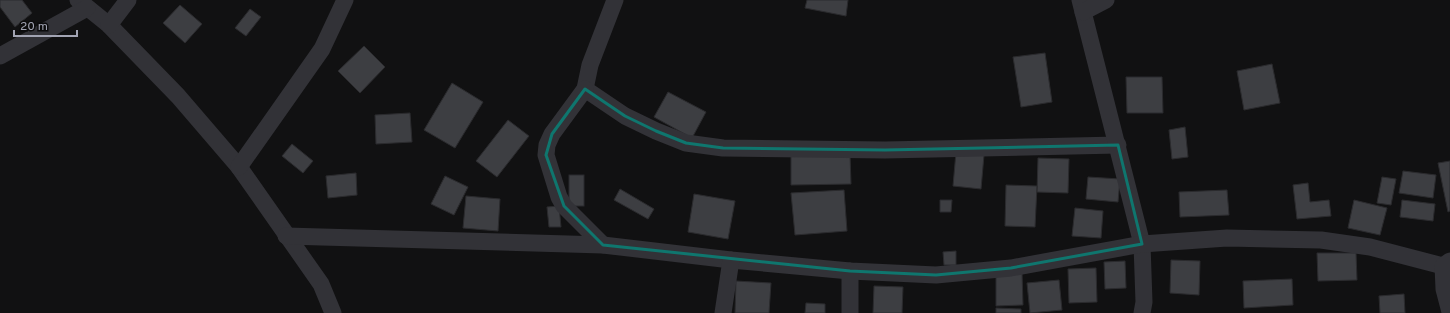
<svg xmlns="http://www.w3.org/2000/svg" width="1450" height="313" font-family="Overpass,sans-serif">
  <style>
    .building { fill: #3d3e42; stroke: #2b2b2e }
    .lines { fill: none; stroke-linecap: round; stroke-linejoin: round }
    .minor { stroke: #323237; stroke-width: 17 }
    .marked { fill: none; stroke: #0f766e; stroke-width: 3; stroke-linejoin: round }
  </style>
  <rect width="100%" height="100%" fill="#111112"/>
  <g class="building">
    <path d="M0 0H22L32 13 15 27 0 7Z"/>
    <path d="M807 0H848L846 16 805 8Z"/>
    <path d="M180 5 202 24 185 43 163 23Z"/>
    <path d="M250 9 261 17 246 36 235 28Z"/>
    <path d="M364 46 385 67 360 93 338 71Z"/>
    <path d="M1045 53 1052 102 1021 107 1013 57Z"/>
    <path d="M1272 64 1280 103 1244 110 1237 71Z"/>
    <path d="M1126 77H1162L1163 113H1127Z"/>
    <path d="M452 83 483 102 455 148 424 130Z"/>
    <path d="M668 92 706 112 692 138 654 117Z"/>
    <path d="M410 113 412 142 376 144 375 115Z"/>
    <path d="M508 120 529 136 497 177 476 161Z"/>
    <path d="M1185 127 1188 157 1172 159 1169 130Z"/>
    <path d="M292 144 313 161 303 173 282 156Z"/>
    <path d="M956 152 984 155 981 189 953 186Z"/>
    <path d="M850 155 851 184 791 185V156Z"/>
    <path d="M1038 158 1069 159 1068 193 1037 192Z"/>
    <path d="M1450 161V211L1448 212 1438 163Z"/>
    <path d="M1403 171 1436 175 1433 198 1399 193Z"/>
    <path d="M356 173 357 195 328 198 326 176Z"/>
    <rect x="569" y="175" width="15" height="31"/>
    <path d="M445 176 468 187 454 215 431 204Z"/>
    <path d="M1088 177 1120 179 1118 202 1086 199Z"/>
    <path d="M1382 177 1396 179 1391 205 1377 203Z"/>
    <path d="M1308 183 1310 202 1329 200 1331 216 1297 219 1293 185Z"/>
    <path d="M1006 185 1037 186 1035 227 1005 226Z"/>
    <path d="M620 189 654 209 648 219 614 200Z"/>
    <path d="M844 190 847 231 795 235 791 193Z"/>
    <path d="M1227 190 1229 215 1180 217 1179 192Z"/>
    <path d="M694 194 735 201 728 239 688 232Z"/>
    <path d="M466 196 500 199 498 231 463 228Z"/>
    <path d="M940 200H952L951 212H940Z"/>
    <path d="M1354 200 1387 208 1380 235 1348 228Z"/>
    <path d="M1402 200 1435 204 1433 221 1400 217Z"/>
    <path d="M559 206 561 227H549L547 207Z"/>
    <path d="M1075 208 1103 211 1101 238 1072 236Z"/>
    <path d="M956 251V265H944L943 252Z"/>
    <path d="M1317 253H1356L1357 280 1318 281Z"/>
    <path d="M1171 260 1200 261 1199 295 1170 293Z"/>
    <path d="M1125 261 1126 288 1105 289 1104 262Z"/>
    <path d="M1096 268 1097 302 1069 303 1068 269Z"/>
    <path d="M996 273H1022L1023 305 996 306Z"/>
    <path d="M1292 279 1293 305 1244 308 1243 281Z"/>
    <path d="M1059 280 1062 310 1030 313 1027 283Z"/>
    <path d="M736 281 771 283 769 313H735Z"/>
    <path d="M874 286 903 287 902 313H873Z"/>
    <path d="M1404 294 1405 313H1380L1379 296Z"/>
    <path d="M806 303 825 304V313H805Z"/>
    <path d="M996 308 1021 309V313H996Z"/>
  </g>
  <g class="lines">
    <g class="minor">
      <path d="M78 0 109 25 178 96 239 167 321 284 333 313"/>
      <path d="M615 0 590 65 585 89 625 116 656 131 686 143 723 148 885 150 1118 145"/>
      <path d="M1080 0 1142 244 1144 302 1142 313"/>
      <path d="M1083 12 1106 0"/>
      <path d="M109 25 128 0"/>
      <path d="M0 56 87 8"/>
      <path d="M585 89 552 134 547 145 546 155 559 197 564 206 603 245"/>
      <path d="M239 167 322 49 345 0"/>
      <path d="M286 236 603 245 731 260 850 271 936 275 1011 268 1142 244 1227 238 1321 240 1370 247 1443 266"/>
      <path d="M1450 261 1443 266 1444 289 1450 312"/>
      <path d="M850 271V313"/>
      <path d="M723 313 731 260"/>
    </g>
  </g>
  <path class="marked" d="M585 89 625 116 656 131 686 143 723 148 885 150 1118 145 1142 244 1011 268 936 275 850 271 603 245 564 206 546 155 552 134Z"/>
  <path d="M14 30v6h63v-6" fill="none" stroke="#a2a4b3" stroke-width="2"/>
  <text x="20" y="30" font-size="12" fill="#a2a4b3" stroke="#0c0c0d" stroke-width="3" paint-order="stroke">20 m</text>
</svg>
